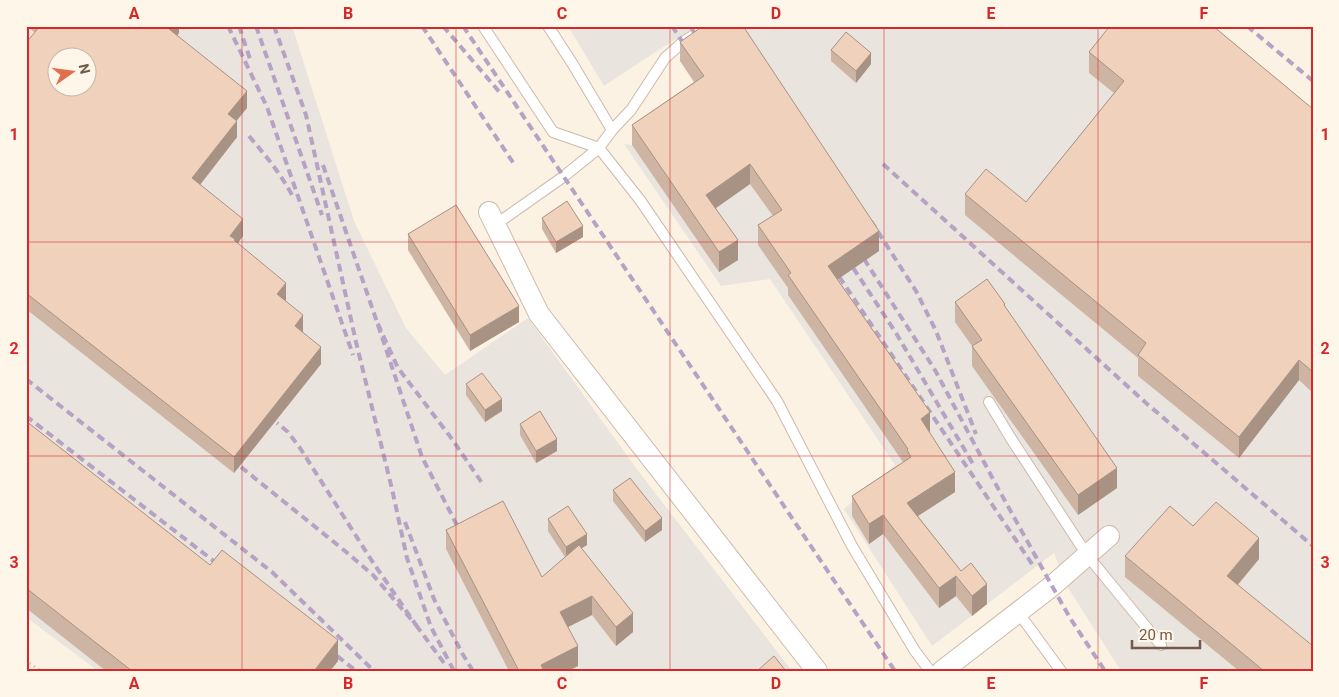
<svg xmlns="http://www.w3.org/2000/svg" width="1339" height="697" font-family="Roboto,sans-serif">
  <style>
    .industrial { fill: #eae4de; fill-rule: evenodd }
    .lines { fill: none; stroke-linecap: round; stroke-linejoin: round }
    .service-casing { stroke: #ccbaaa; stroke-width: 12 }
    .minor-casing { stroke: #ccbaaa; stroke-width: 22 }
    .path { stroke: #d4b59f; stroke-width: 3; stroke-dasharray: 1 4; stroke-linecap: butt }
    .service { stroke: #fff; stroke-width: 10 }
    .minor { stroke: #fff; stroke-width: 20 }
    .rail { stroke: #b5a2c4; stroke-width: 4; stroke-dasharray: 8 5; stroke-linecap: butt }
    .wall { fill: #ceb4a2 }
    .shaded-wall { fill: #a79284 }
    .building { fill: #efd1bc; stroke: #a79284; fill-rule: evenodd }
    .grid { fill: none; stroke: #d62828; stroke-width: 1; stroke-opacity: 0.55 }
    .neatline { fill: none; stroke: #d62828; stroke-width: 2 }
    .grid-label { font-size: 16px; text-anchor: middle; font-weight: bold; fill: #d62828 }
  </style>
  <rect width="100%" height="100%" fill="#fbf2e3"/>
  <g class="industrial">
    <path d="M26 26H292L354 221 406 328 445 375 528 318 636 468 792 671H98L26 617ZM58 58H88V88H58Z"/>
    <path d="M568 26H697L657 51 604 86Z"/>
    <path d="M740 26H1194L1313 124V671H1121L1067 586 1054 553 932 646 844 509 895 465 770 279 721 286 624 144 632 145 704 95 680 61 731 27Z"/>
  </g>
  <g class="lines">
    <g class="service-casing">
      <g id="service">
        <path d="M483 26 553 132 599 148 640 200 777 401 852 546 915 651 930 671"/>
        <path d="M548 26 572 63 612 130"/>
        <path d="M495 225 563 177 599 148 612 130 631 110 665 58 683 42 708 26"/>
        <path d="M989 402 1010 437 1087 555 1161 645"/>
        <path d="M1018 612 1061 671"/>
      </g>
    </g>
    <g class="minor-casing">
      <g id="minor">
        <path d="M489 212 539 314 817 671"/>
        <path d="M942 671 1052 586 1109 536"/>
      </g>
    </g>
    <path class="path" d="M26 660 40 671"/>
    <use href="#service" class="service"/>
    <use href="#minor" class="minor"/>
    <g class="rail">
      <path d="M228 26 267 107 353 355"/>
      <path d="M239 26 250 59"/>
      <path d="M256 26 322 215"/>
      <path d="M274 26 306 115 356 342 392 489 407 558 431 627 454 671"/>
      <path d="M422 26 514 164"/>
      <path d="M443 26 502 95"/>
      <path d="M463 26 794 521 895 671"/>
      <path d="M672 26 689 52"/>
      <path d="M690 26 702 44"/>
      <path d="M1247 26 1313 81"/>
      <path d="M249 136C266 156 282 175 294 199"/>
      <path d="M883 164 1146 403 1313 546"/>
      <path d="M323 165 377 322"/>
      <path d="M871 221 916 291 936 331 976 434"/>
      <path d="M857 248 935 370 994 481 1052 586 1070 618 1105 671"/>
      <path d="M846 257 896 333 973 464"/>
      <path d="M832 266 1034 567"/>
      <path d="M26 379 272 572 374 671"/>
      <path d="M26 416 224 569"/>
      <path d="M241 467 345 551 373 575 416 625 372 561 300 448 288 432 277 423"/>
      <path d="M405 522 434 599 462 653 473 671"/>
      <path d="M463 537 422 457 377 322 398 368 452 439 482 483"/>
      <path d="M416 625 444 663"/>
      <path d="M327 648 356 671"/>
    </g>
  </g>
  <g class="wall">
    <path d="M27 26H179V33L177 36 247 108 237 120V137L200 185 243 236 237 243 286 300 285 301 321 364 234 473 26 309V43L35 33Z"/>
    <path d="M1109 26H1213L1313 109V393L1299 380 1239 458 1138 376V358L965 215V194L1026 202 1114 93 1089 73V52L1110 27Z"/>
    <path d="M680 42 879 251 838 279 930 432H929L955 492 918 516 987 604 972 616 956 596 939 608 883 534 869 544 852 516V496L903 462 788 295V288L758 245V225L773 216 750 184 716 208 738 260 719 272 632 145V125L694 82 680 61Z"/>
    <path d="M831 50 871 64 856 83 831 61Z"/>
    <path d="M542 218 583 237 556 253 542 229Z"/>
    <path d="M408 234 519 322 470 351 408 250Z"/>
    <path d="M955 302 1005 307 1117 488 1078 515 972 366V346L955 322Z"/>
    <path d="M466 384 502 411 485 422 466 395Z"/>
    <path d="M26 421 210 565 338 661 330 671H106L26 608Z"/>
    <path d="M520 424 557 451 536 463 520 435Z"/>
    <path d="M613 490 662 530 645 542 613 501Z"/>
    <path d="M548 519 587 545 581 548 633 632 616 646 592 615 568 627 578 666 568 671H509L446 549V530L542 577 565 557 548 531Z"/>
    <path d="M1193 526 1259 559 1238 585 1313 671H1239L1125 577V556Z"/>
  </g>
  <g class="shaded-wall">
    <path d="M171 26H179V33L169 46V29Z"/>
    <path d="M871 53V64L856 83V71Z"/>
    <path d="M247 91V108L228 131V114Z"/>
    <path d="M237 121V137L192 195V178Z"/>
    <path d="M750 164V184L706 215V195Z"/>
    <path d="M243 219V236L235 247 230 236Z"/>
    <path d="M583 226V237L556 253V242Z"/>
    <path d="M879 231V251L828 286V266Z"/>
    <path d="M738 240V260L719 272V252Z"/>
    <path d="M286 283V300L277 311V294Z"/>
    <path d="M519 306V322L470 351V335Z"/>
    <path d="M303 315V332L295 343V326Z"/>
    <path d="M321 347V364L234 473V457Z"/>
    <path d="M1299 360V380L1239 458V437Z"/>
    <path d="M502 399V411L485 422V410Z"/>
    <path d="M930 412V432L921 439V419Z"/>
    <path d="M557 439V451L536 463V451Z"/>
    <path d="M1117 468V488L1078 515V495Z"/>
    <path d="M955 472V492L907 523V503Z"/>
    <path d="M883 515V534L869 544V524Z"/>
    <path d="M662 518V530L645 542V531Z"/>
    <path d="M587 534V545L566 558V547Z"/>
    <path d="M1259 538V559L1227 597V576Z"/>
    <path d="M956 576V596L939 608V588Z"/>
    <path d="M987 584V604L972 616V596Z"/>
    <path d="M592 596V615L560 631V612Z"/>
    <path d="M633 613V632L616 646V627Z"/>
    <path d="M338 640V661L330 671H314Z"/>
    <path d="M578 646V666L568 671H541V665Z"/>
  </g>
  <g class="building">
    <path d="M40 26H171L169 29 247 91 228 114 237 121 192 178 243 219 230 236 235 239 234 240 286 283 277 294 303 315 295 326 321 347 234 457 26 293V43ZM58 58H88V88H58Z"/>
    <path d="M703 26H743L879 231 828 266 930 412 921 419 955 472 907 503 961 571 971 563 987 584 972 596 956 576 939 588 883 515 869 524 852 496 911 457 907 450 908 449 788 275 791 273 758 225 782 210 750 164 706 195 738 240 719 252 632 125 704 76 680 42Z"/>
    <path d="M1110 26H1213L1313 109V372L1299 360 1239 437 1138 355 1146 343 965 194 986 169 1026 202 1124 81 1089 52Z"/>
    <path d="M846 32 871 53 856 71 831 50Z"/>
    <path d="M567 201 583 226 556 242 542 218Z"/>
    <path d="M456 205 519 306 470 335 408 234Z"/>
    <path d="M987 279 1005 304 1004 305 1117 468 1078 495 972 346 982 340 955 302Z"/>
    <path d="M482 373 502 399 485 410 466 384Z"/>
    <path d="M540 411 557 439 536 451 520 424Z"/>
    <path d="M26 421 210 565 222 550 338 640 314 671H132L26 588Z"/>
    <path d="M630 478 662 518 645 531 613 490Z"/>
    <path d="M503 501 542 577 579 545 633 613 616 627 592 596 560 612 578 646 541 665 544 671H519L446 530Z"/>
    <path d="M1216 502 1259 538 1227 576 1313 646V671H1264L1125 556 1170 506 1193 526Z"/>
    <path d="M568 506 587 534 566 547 548 519Z"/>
    <path d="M774 656 786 671H757Z"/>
  </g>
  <path class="grid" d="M242 26V671M456 26V671M670 26V671M884 26V671M1098 26V671M26 242H1313M26 456H1313"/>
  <rect width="1339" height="697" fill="none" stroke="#fef6e9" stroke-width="55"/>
  <g transform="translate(72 72) rotate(76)"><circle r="24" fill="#fef6e9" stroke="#c6b7a9"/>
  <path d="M0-4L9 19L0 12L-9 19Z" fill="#e0704d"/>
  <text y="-8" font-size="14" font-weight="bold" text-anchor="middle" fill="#72594a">N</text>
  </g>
  <path d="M1132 640v8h68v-8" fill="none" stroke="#72594a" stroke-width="2.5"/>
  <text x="1139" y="640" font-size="15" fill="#72594a" stroke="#fef6e9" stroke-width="4" paint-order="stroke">20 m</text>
  <rect x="28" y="28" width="1284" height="642" class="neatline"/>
  <g class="grid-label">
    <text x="134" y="19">A</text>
    <text x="348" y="19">B</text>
    <text x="562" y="19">C</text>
    <text x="776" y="19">D</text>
    <text x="991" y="19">E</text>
    <text x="1204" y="19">F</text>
    <text x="14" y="140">1</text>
    <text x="1325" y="140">1</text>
    <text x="14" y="354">2</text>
    <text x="1325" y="354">2</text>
    <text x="14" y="568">3</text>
    <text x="1325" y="568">3</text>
    <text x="134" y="689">A</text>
    <text x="348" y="689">B</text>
    <text x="562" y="689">C</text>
    <text x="776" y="689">D</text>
    <text x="991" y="689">E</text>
    <text x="1204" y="689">F</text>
  </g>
</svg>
